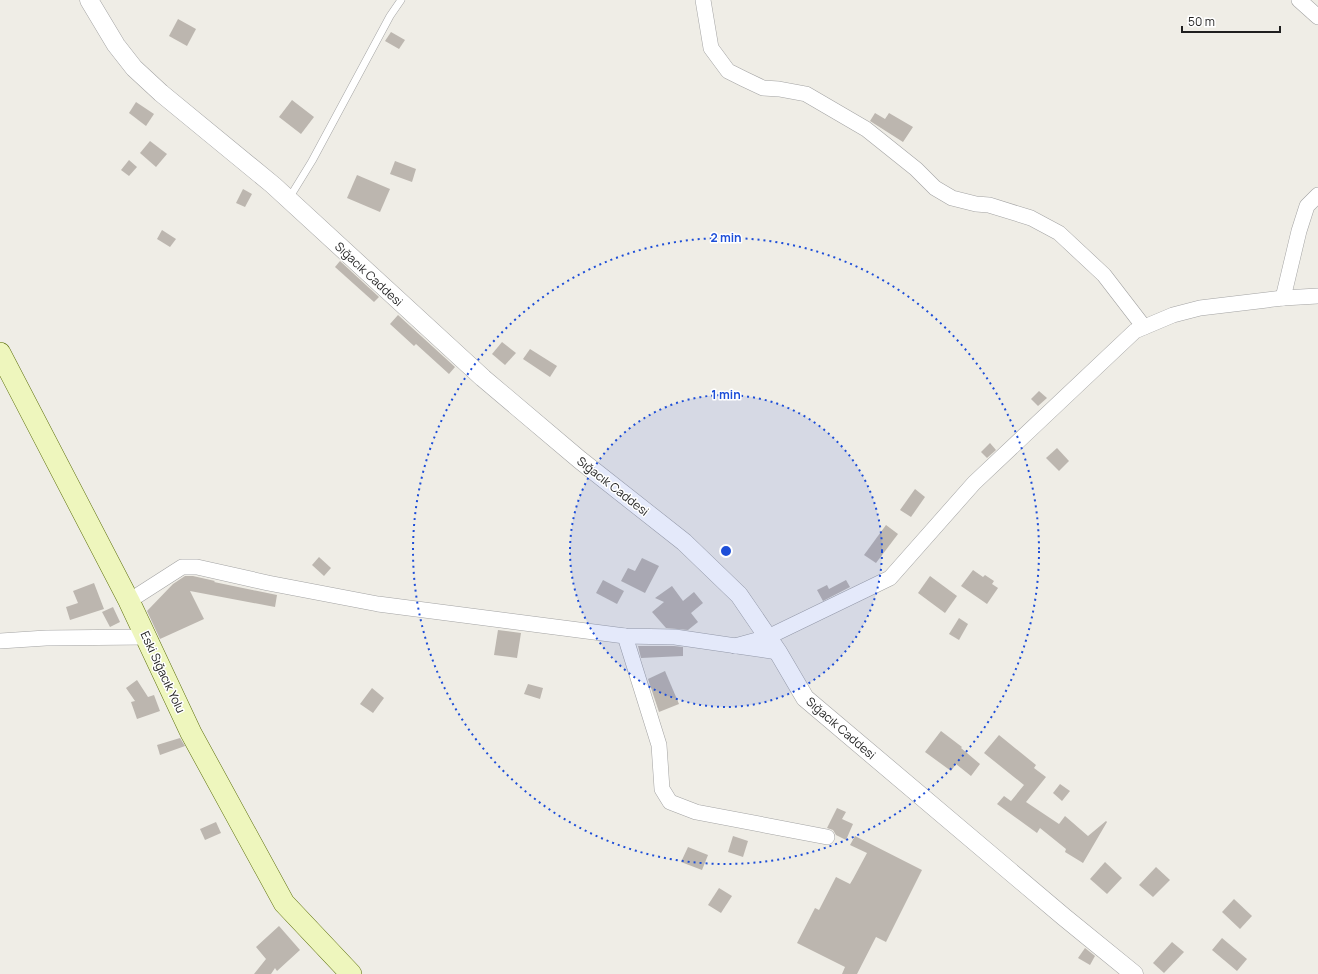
<svg xmlns="http://www.w3.org/2000/svg" width="1318" height="974" font-family="Manrope,sans-serif">
  <style>
    .building { fill: #bcb6af }
    .lines { fill: none; stroke-linecap: round; stroke-linejoin: round }
    .service-casing { stroke: #a3a3a3; stroke-width: 8 }
    .minor-casing { stroke: #a3a3a3; stroke-width: 16 }
    .tertiary-casing { stroke: #a3a3a3; stroke-width: 19 }
    .secondary-casing { stroke: #5d700c; stroke-width: 22 }
    .service { stroke: #fff; stroke-width: 7 }
    .minor { stroke: #fff; stroke-width: 15 }
    .tertiary { stroke: #fff; stroke-width: 18 }
    .secondary { stroke: #eef6bd; stroke-width: 21 }
    .ring { fill: none; stroke: #1d4ed8; stroke-width: 2; stroke-dasharray: 2 4 }
    .labels { text-anchor: middle; dominant-baseline: central; stroke-width: 3; stroke-linejoin: round; paint-order: stroke }
    .street-label { font-size: 12px; fill: #1f1f1f; stroke: #fff }
    .centre { fill: #1d4ed8; stroke: #fff; stroke-width: 2 }
    .ring-label { font-size: 12px; text-anchor: middle; font-weight: bold; fill: #1d4ed8; stroke: #fff; stroke-width: 3; stroke-linejoin: round; paint-order: stroke }
  </style>
  <rect width="100%" height="100%" fill="#efede6"/>
  <g class="building">
    <path d="M178 19 196 29 187 46 169 36Z"/>
    <path d="M391 32 405 40 399 49 385 41Z"/>
    <path d="M292 100 314 117 301 134 279 117Z"/>
    <path d="M136 102 154 114 146 126 129 113Z"/>
    <path d="M875 113 885 119 889 113 913 127 903 142 870 121Z"/>
    <path d="M150 141 167 154 156 167 140 153Z"/>
    <path d="M129 160 137 167 129 176 121 170Z"/>
    <path d="M395 161 416 169 412 182 390 174Z"/>
    <path d="M357 175 390 189 380 212 347 198Z"/>
    <path d="M243 189 252 194 245 207 236 203Z"/>
    <path d="M162 230 176 239 170 247 157 239Z"/>
    <path d="M340 261 379 297 374 302 335 267Z"/>
    <path d="M398 315 455 367 449 374 416 344 414 346 390 324Z"/>
    <path d="M502 342 516 353 505 365 492 354Z"/>
    <path d="M530 349 557 366 550 377 523 359Z"/>
    <path d="M1039 391 1047 398 1038 406 1031 399Z"/>
    <path d="M990 443 996 450 987 458 981 452Z"/>
    <path d="M1057 448 1069 461 1059 471 1046 458Z"/>
    <path d="M915 489 925 497 911 517 900 510Z"/>
    <path d="M886 525 898 534 876 563 864 555Z"/>
    <path d="M319 557 331 568 324 576 312 565Z"/>
    <path d="M642 558 659 566 645 593 621 581 628 568 635 571Z"/>
    <path d="M973 570 983 577 985 575 994 581 992 584 998 588 987 604 961 586Z"/>
    <path d="M185 576H193L215 581 214 582 277 595 275 607 190 591 204 619 160 639 147 611 173 584Z"/>
    <path d="M930 576 957 596 945 613 918 593Z"/>
    <path d="M603 580 624 591 617 604 596 593Z"/>
    <path d="M846 580 850 587 823 601 817 590 827 585 829 589Z"/>
    <path d="M94 583 104 609 70 620 66 607 78 603 73 591Z"/>
    <path d="M672 586 683 601 694 592 703 603 691 613 698 622 688 630 666 628 652 612 664 602 655 598Z"/>
    <path d="M113 607 120 622 110 627 102 612Z"/>
    <path d="M959 618 968 624 959 640 949 634Z"/>
    <path d="M498 630 521 633 517 658 494 655Z"/>
    <path d="M638 646H674L683 647V656L641 658Z"/>
    <path d="M665 671 679 704 659 712 648 679Z"/>
    <path d="M137 680 148 697 154 695 160 711 137 719 131 702 135 701 126 688Z"/>
    <path d="M528 684 543 688 540 699 524 694Z"/>
    <path d="M372 688 384 698 373 713 360 704Z"/>
    <path d="M941 731 962 747 961 748 980 764 971 776 956 764 951 771 925 752Z"/>
    <path d="M999 735 1036 765 1034 768 1046 777 1026 802 1059 824 1065 816 1088 836 1106 821 1107 822 1083 863 1065 852 1066 849 1040 828 1037 833 997 804 1004 796 1011 801 1024 785 984 753Z"/>
    <path d="M180 738 185 746 160 755 157 745Z"/>
    <path d="M1060 784 1070 791 1062 801 1053 793Z"/>
    <path d="M837 808 846 812 842 819 853 824 846 840 836 835 833 830 827 828Z"/>
    <path d="M216 822 221 833 205 840 200 829Z"/>
    <path d="M733 836 748 841 743 857 728 852Z"/>
    <path d="M855 836 922 870 886 942 876 937 857 974H842L845 967 797 943 815 908 819 910 836 877 850 884 853 879 867 853 850 845Z"/>
    <path d="M688 847 708 855 702 870 681 862Z"/>
    <path d="M1105 862 1122 878 1107 894 1090 879Z"/>
    <path d="M1156 867 1170 880 1153 897 1139 885Z"/>
    <path d="M719 888 732 896 721 913 708 905Z"/>
    <path d="M1234 899 1252 916 1240 929 1222 912Z"/>
    <path d="M279 926 300 950 277 971 275 968 271 974H254L266 959 256 947Z"/>
    <path d="M1222 938 1247 959 1237 971 1212 950Z"/>
    <path d="M1172 942 1184 952 1164 973 1153 963Z"/>
    <path d="M1085 948 1095 956 1090 965 1078 958Z"/>
  </g>
  <g class="lines">
    <g class="service-casing">
      <path id="service" d="M288 200 312 161 390 16 401 0"/>
    </g>
    <g class="minor-casing">
      <g id="minor">
        <path d="M703 0 711 48 728 71 744 79 763 88 779 89 806 94 866 129 916 169 935 188 952 198 976 204 989 205 1031 218 1059 233 1104 275 1144 327"/>
        <path d="M1299 0 1318 17"/>
        <path d="M1283 298 1299 231 1307 206 1318 195"/>
        <path d="M129 601 182 567H197L268 583 378 604 625 636 675 637 778 652"/>
        <path d="M625 636 659 745 662 789 670 802 696 812 827 837"/>
        <path d="M0 641 46 638 146 637"/>
        <path d="M735 646 768 637 890 578 974 483 1135 331 1173 315 1200 308 1283 298 1318 296"/>
      </g>
    </g>
    <g class="tertiary-casing">
      <path id="tertiary" d="M89 0 116 45 134 68 161 93 273 185 483 378 580 460 684 542 739 595 778 652 805 698 1064 917 1134 974"/>
    </g>
    <g class="secondary-casing">
      <path id="secondary" d="M0 353 129 601 191 733 284 903 351 974"/>
    </g>
    <use href="#service" class="service"/>
    <use href="#minor" class="minor"/>
    <use href="#tertiary" class="tertiary"/>
    <use href="#secondary" class="secondary"/>
  </g>
  <circle cx="726" cy="551" r="156" fill="#1d4ed8" fill-opacity=".12"/>
  <g class="ring">
    <circle cx="726" cy="551" r="156"/>
    <circle cx="726" cy="551" r="313"/>
  </g>
  <g class="labels">
    <g class="street-label">
      <text transform="translate(369 274) rotate(43)">Sığacık Caddesi</text>
      <text transform="translate(613 486) rotate(38)">Sığacık Caddesi</text>
      <text transform="translate(163 672) rotate(65)">Eski Sığacık Yolu</text>
      <text transform="translate(841 728) rotate(41)">Sığacık Caddesi</text>
    </g>
  </g>
  <circle cx="726" cy="551" r="6" class="centre"/>
  <g class="ring-label">
    <text x="726" y="242">2 min</text>
    <text x="726" y="399">1 min</text>
  </g>
  <path d="M1182 26v6h98v-6" fill="none" stroke="#1f1f1f" stroke-width="2"/>
  <text x="1188" y="26" font-size="12" fill="#1f1f1f" stroke="#ffffff" stroke-width="3" paint-order="stroke">50 m</text>
</svg>
